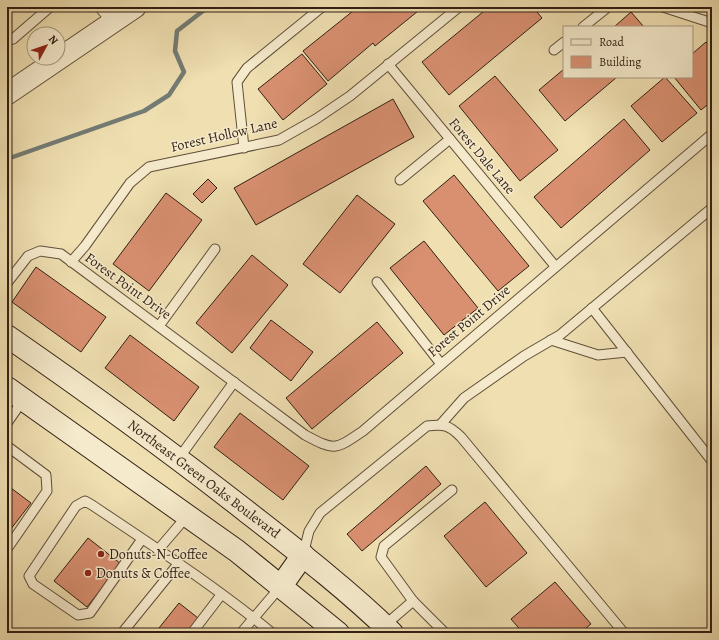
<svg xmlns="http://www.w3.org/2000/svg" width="719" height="640" font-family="Alegreya,serif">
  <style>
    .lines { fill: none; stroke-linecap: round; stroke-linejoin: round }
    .stream { stroke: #737c75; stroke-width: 4.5 }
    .building { fill: #d99071; stroke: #311f13 }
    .service-casing { stroke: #604f3a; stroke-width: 11 }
    .tertiary-casing { stroke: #604f3a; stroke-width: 23 }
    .secondary-casing { stroke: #311f13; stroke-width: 24 }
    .service { stroke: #f5eacc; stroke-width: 9 }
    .tertiary { stroke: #f5eacc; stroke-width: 21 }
    .secondary { stroke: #f5eacc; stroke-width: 22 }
    .poi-dot { fill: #8f2418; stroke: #f5eacc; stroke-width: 1.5 }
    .labels { text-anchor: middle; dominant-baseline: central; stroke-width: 3; stroke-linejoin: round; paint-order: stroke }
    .street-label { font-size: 14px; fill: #311f13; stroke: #f5eacc }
    .poi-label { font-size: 14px; fill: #311f13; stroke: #f5eacc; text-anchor: start }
  </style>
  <rect width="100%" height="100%" fill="#efdfb1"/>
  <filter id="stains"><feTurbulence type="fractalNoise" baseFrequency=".005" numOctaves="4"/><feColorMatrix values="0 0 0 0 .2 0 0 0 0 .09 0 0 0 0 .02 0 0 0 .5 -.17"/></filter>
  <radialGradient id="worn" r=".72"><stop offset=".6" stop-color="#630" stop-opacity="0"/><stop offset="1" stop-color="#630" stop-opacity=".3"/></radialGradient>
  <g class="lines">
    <path class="stream" d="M7 159 144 111 169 95 184 72 175 51 177 31 208 7"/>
  </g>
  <g class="building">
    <path d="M358 7H423L375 46 373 43 328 81 303 51Z"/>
    <path d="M489 7H533L542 18 449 95 422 62Z"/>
    <path d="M631 12 644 27H614Z"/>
    <path d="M706 42 712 49V101L701 110 674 77H692V54Z"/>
    <path d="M302 54 327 84 283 120 258 89Z"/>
    <path d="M564 69V77H617L565 121 539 90Z"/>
    <path d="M495 76 558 150 520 181 459 106Z"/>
    <path d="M665 77 697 113 662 142 631 106Z"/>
    <path d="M393 99 414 137 256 225 234 188Z"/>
    <path d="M624 119 650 150 561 228 534 197Z"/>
    <path d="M454 175 529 266 498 291 423 201Z"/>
    <path d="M208 179 217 188 202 203 193 194Z"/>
    <path d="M166 193 202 220 149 291 113 264Z"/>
    <path d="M357 195 395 224 340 293 303 264Z"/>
    <path d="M424 241 478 308 444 335 390 268Z"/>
    <path d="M252 255 288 285 232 353 196 323Z"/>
    <path d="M36 267 106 317 81 352 12 302Z"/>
    <path d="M271 320 313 352 291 381 250 348Z"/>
    <path d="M377 322 403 353 312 429 286 398Z"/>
    <path d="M130 335 199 387 174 421 105 368Z"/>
    <path d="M240 413 309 466 283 500 214 447Z"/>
    <path d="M426 466 441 484 362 551 347 534Z"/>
    <path d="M7 485 31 503 7 534Z"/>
    <path d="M485 502 527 553 486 587 444 536Z"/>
    <path d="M88 538 121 564 87 607 54 581Z"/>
    <path d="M555 582 591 624 580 633H523L511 619Z"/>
    <path d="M179 603 198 618 186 633H155Z"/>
  </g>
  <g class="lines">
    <g class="service-casing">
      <g id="service">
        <path d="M99 7 112 22"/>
        <path d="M663 7 712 23"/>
        <path d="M583 27 608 7"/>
        <path d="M7 40 13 39 50 7"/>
        <path d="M554 50 564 42"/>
        <path d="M388 64 555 266"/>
        <path d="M244 148 237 82 247 68 322 7"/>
        <path d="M400 180 450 139"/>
        <path d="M71 262 85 246 130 183 149 167 279 140 316 119 350 96 459 7"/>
        <path d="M377 282 441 364"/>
        <path d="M7 283 28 256 40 251 61 254 305 435C335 451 335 450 363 431L712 134"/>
        <path d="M592 308 712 461"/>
        <path d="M159 326 215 249"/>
        <path d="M551 340 598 355 627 352"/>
        <path d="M7 423 23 400"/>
        <path d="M441 424 464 398 524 356 560 335 712 208"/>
        <path d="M7 446 46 475 47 491 7 549"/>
        <path d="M179 458 234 382"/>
        <path d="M142 539 90 613 78 615 33 584 29 576 76 506 85 501 92 505C153 546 215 586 272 633"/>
        <path d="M158 550 187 516"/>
        <path d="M303 555 309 531 320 513 427 426C444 424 449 425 461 437L624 633"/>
        <path d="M413 601 445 633"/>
        <path d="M384 626 413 601 381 557 384 546 452 490"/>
        <path d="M122 633 178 564"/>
        <path d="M192 633 221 595"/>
        <path d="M241 633 281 586"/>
      </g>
    </g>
    <g class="tertiary-casing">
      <path id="tertiary" d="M7 94 135 7"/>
    </g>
    <g class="secondary-casing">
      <g id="secondary">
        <path d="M7 336C88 392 168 450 246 511 296 550 347 589 392 633"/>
        <path d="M7 388 237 551 338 633"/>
        <path d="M281 586 303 555"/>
      </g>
    </g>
    <use href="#service" class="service"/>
    <use href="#tertiary" class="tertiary"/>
    <use href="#secondary" class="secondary"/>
  </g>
  <g class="poi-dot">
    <circle cx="101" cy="554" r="4"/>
    <circle cx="88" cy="573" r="4"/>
  </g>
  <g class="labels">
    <g class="street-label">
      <text transform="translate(224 135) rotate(-13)">Forest Hollow Lane</text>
      <text transform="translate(482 156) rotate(50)">Forest Dale Lane</text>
      <text transform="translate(128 286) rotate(36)">Forest Point Drive</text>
      <text transform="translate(469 321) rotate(-40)">Forest Point Drive</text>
      <text transform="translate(204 479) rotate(37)">Northeast Green Oaks Boulevard</text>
    </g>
    <g class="poi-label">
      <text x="109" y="554">Donuts-N-Coffee</text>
      <text x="96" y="573">Donuts &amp; Coffee</text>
    </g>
  </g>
  <rect width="719" height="640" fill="none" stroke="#efdfb1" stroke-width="24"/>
  <rect x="8" y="8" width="703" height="624" fill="none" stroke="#311f13" stroke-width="2"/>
  <rect x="12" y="12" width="695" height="616" fill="none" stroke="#311f13"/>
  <rect x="563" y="26" width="130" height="52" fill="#f5eacc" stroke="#a79982"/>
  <rect x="571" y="39" width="20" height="6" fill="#f5eacc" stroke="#a79982"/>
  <text x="599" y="46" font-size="12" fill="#311f13">Road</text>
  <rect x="571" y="56" width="20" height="12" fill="#d99071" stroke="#a79982"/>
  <text x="599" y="66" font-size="12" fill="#311f13">Building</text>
  <g transform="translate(46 46) rotate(50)"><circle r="19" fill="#f5eacc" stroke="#a79982"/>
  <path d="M0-3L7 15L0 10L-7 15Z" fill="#8f2418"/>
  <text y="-6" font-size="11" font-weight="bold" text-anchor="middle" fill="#311f13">N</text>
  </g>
  <rect width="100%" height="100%" filter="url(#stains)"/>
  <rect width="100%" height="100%" fill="url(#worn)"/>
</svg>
